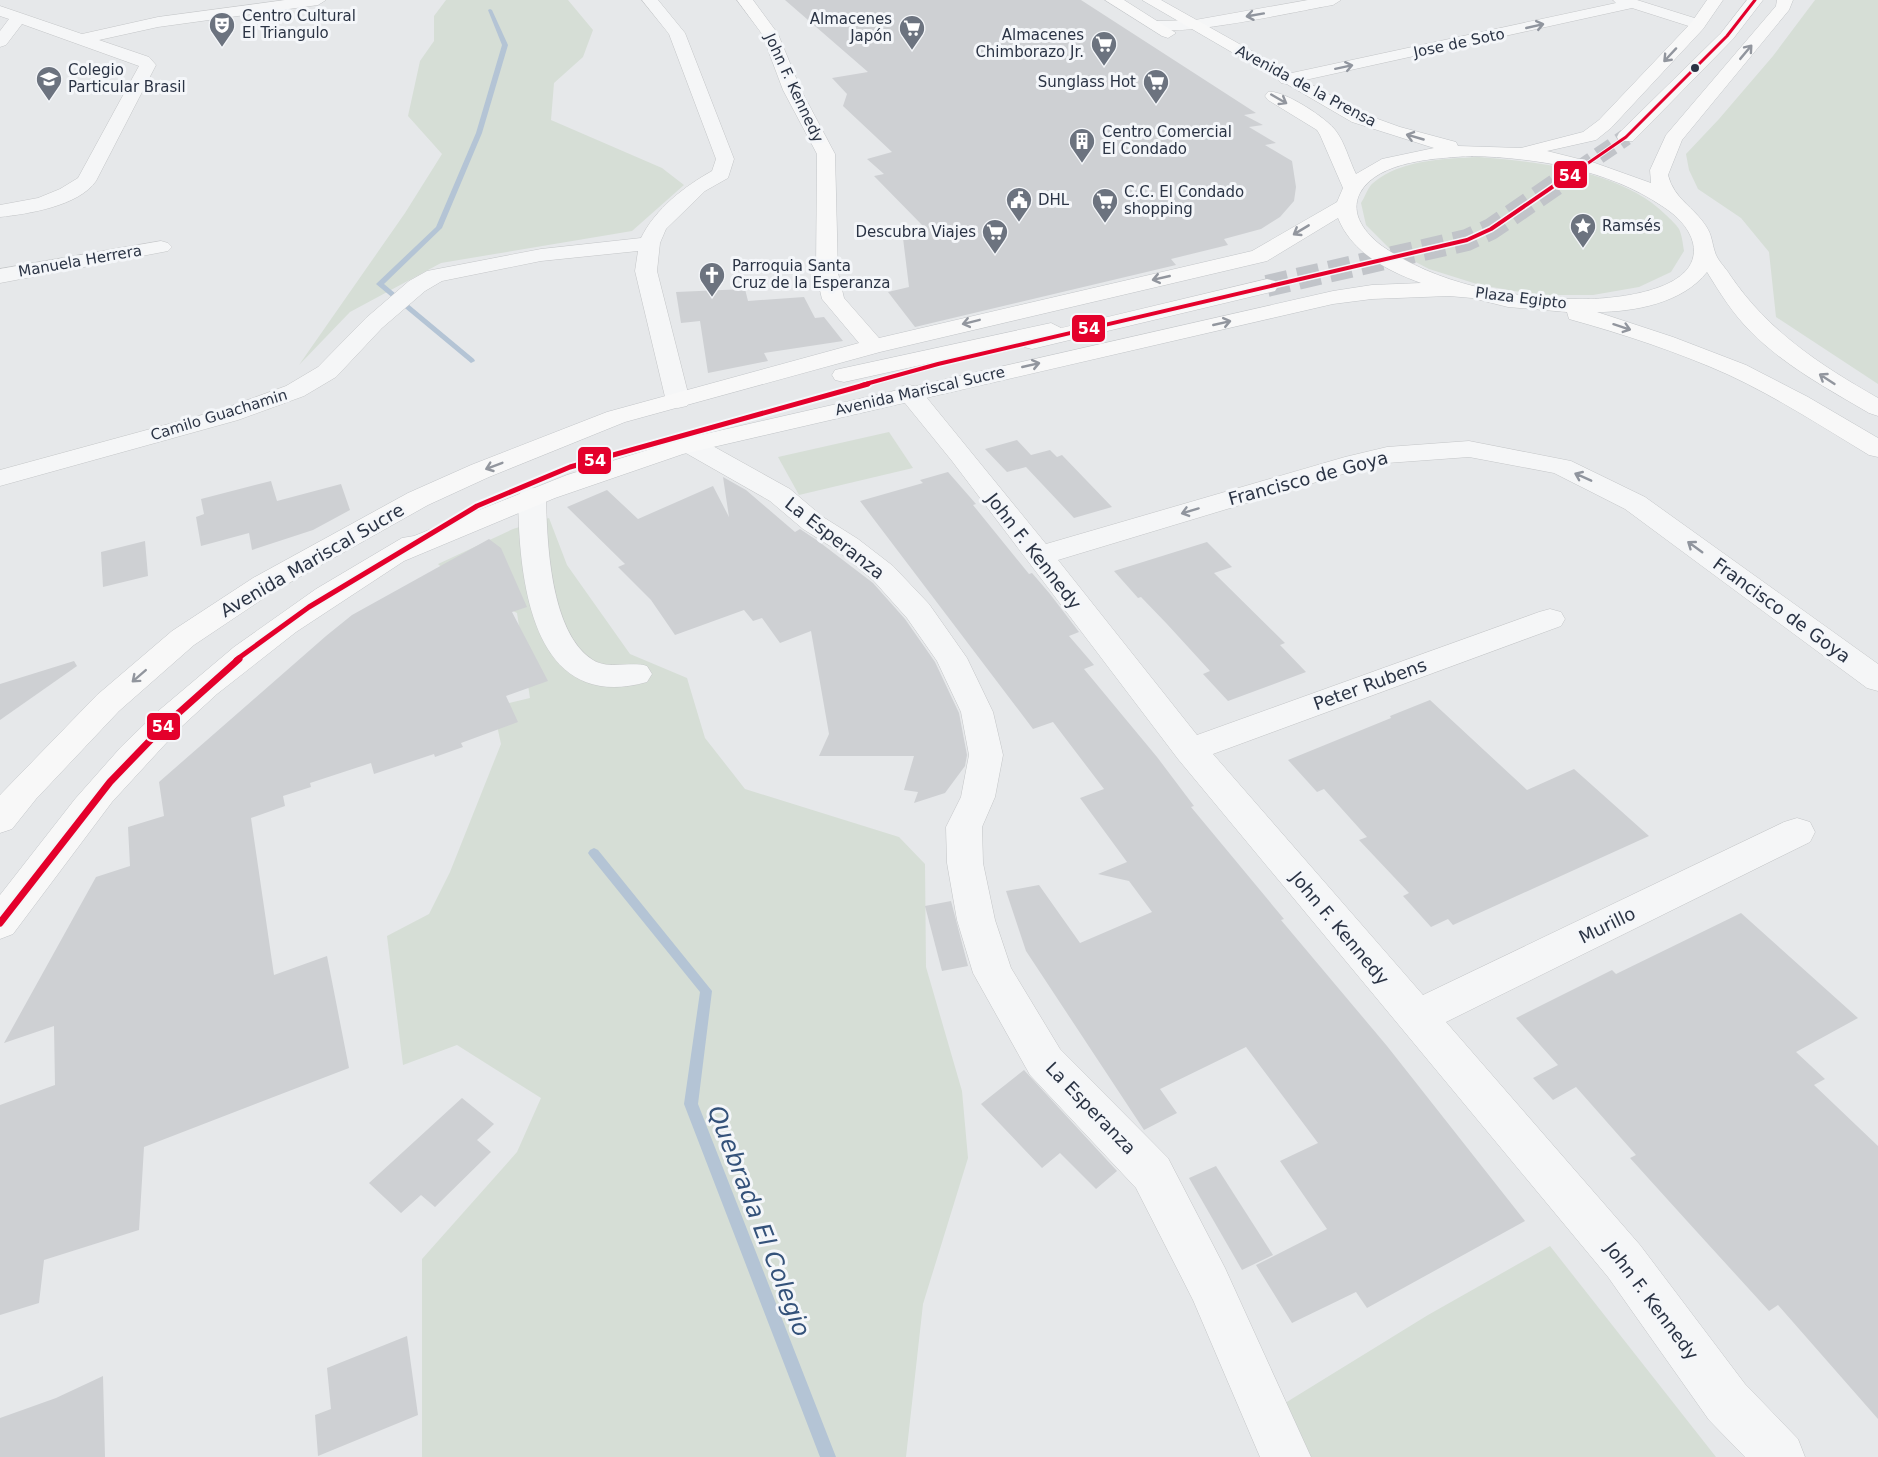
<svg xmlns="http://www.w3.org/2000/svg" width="1878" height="1457" font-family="'DejaVu Sans',sans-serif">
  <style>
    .green { fill: #d6ded6 }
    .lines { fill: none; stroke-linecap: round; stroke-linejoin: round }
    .stream { fill: #b4c4d5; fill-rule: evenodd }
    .building { fill: #ced0d3 }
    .major-tunnel-far1 { stroke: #c1c4c9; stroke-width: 17; stroke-dasharray: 17 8; stroke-linecap: butt }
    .major-tunnel { stroke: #c1c4c9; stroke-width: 22; stroke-dasharray: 22 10; stroke-linecap: butt }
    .minor-casing { stroke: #c4c6c8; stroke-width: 1 }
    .major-casing { stroke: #c2c5c8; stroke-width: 1 }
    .minor { fill: #f5f6f7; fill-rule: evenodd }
    .major { fill: #f8f8f8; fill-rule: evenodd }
    .bus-1-far3-casing { stroke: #f4f6f9; stroke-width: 5 }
    .bus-1-far2-casing { stroke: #f4f6f9; stroke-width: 7 }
    .bus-1-far1-casing { stroke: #f4f6f9; stroke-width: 9 }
    .bus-1-casing { stroke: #f4f6f9; stroke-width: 11 }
    .bus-1-far3 { stroke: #e4002b; stroke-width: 3 }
    .bus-1-far2 { stroke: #e4002b; stroke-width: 4 }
    .bus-1-far1 { stroke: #e4002b; stroke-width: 5 }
    .bus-1 { stroke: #e4002b; stroke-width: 7 }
    .oneway { stroke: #90959e }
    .oneway2 { stroke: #92969e }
    .bus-dot { fill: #2b3445; stroke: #f4f6f9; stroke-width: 2 }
    .labels { text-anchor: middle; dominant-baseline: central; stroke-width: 6; stroke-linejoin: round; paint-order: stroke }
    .far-poi-label { font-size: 15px; fill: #2b3445; stroke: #f4f6f9; text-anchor: start }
    .far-street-label { font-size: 15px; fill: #2b3445; stroke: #f4f6f9 }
    .street-label { font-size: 18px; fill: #2b3445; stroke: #f4f6f9 }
    .near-water-label { font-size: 24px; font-style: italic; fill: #34527a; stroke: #f4f6f9 }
    .line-badge { stroke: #f4f6f9; stroke-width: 2 }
    .badge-label { font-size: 16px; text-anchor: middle; font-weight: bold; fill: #fff }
  </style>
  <rect width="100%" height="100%" fill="#e6e8ea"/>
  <g class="green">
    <path d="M446 0H568L593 30 583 57 554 83 551 120 662 168 684 185 632 231 441 263 350 312 299 365 405 213 442 154 408 116 420 61 434 41V16Z"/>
    <path d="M1815 0H1878V384L1776 317 1769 252 1741 218 1698 189 1689 170 1686 154 1719 119 1773 56Z"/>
    <path d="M1479 157C1539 162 1621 170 1666 215 1670 219 1676 224 1679 229 1682 235 1683 245 1684 251L1671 272 1639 287 1593 295H1537L1480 285 1429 269 1389 248 1366 225 1361 203C1365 197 1368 187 1373 183 1402 159 1444 159 1479 157Z"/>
    <path d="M889 432 913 468 799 495 778 457Z"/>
    <path d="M549 518 567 565 630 654 687 678 705 738 745 789 899 837 925 864 926 967 962 1091 968 1158 923 1304 906 1457H422V1259L517 1152 541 1098 457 1045 403 1065 387 936 429 914 450 872 501 744 493 707 530 698 517 613 462 586 438 564 513 529Z"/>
    <path d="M1550 1246 1716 1457H1306L1277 1408 1428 1315Z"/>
  </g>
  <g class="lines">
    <g class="stream">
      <path d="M490 9 492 10 508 45 482 133 442 228 384 284 474 359 475 361 471 363 376 284 436 227 476 133 502 45 488 10Z"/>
      <path d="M594 848 598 850 712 991 698 1104 836 1457H820L684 1104 700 992 590 856 588 853 590 850Z"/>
    </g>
  </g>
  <g class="building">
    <path d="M785 0H1081L1256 113 1244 115 1263 125 1249 127 1276 143 1265 145 1292 161 1296 187 1294 201 1280 217 1261 229 1224 239 1228 245 1171 259 1176 265 915 327 888 292 909 287 902 230 923 226 874 176 884 174 867 159 892 152 843 106 847 94 832 78 868 72Z"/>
    <path d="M745 289 748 301 804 297 815 318 824 317 843 341 764 353 768 361 708 373 700 321 681 323 676 292Z"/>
    <path d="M1017 440 1031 455 1050 450 1057 457 1062 455 1112 507 1074 518 1026 467 1007 472 985 449Z"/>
    <path d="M948 472 976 504 973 505 1029 574 1032 573 1050 594 1079 632 1069 636 1094 665 1084 669 1157 757 1194 806 1191 807 1284 919 1281 920 1387 1046 1525 1221 1367 1308 1356 1292 1292 1323 1256 1265 1327 1229 1280 1161 1318 1143 1246 1047 1160 1089 1177 1113 1144 1130 1026 951 1006 891 1039 885 1080 943 1152 912 1129 881 1098 874 1127 862 1080 798 1104 789 1053 722 1033 729 860 501 923 483 920 480Z"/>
    <path d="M723 477 746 490 795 532 800 529 818 541 873 583 905 619 935 662 959 713 967 755 965 766 945 793 914 803 918 792 904 790 914 756H819L829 734 811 631 780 643 762 618 753 621 744 610 675 635 651 600 618 567 625 564 567 507 607 490 638 519 713 486 729 517Z"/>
    <path d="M271 481 277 501 341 484 350 510 313 530 252 550 249 533 201 546 196 517 204 514 201 499Z"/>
    <path d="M489 539 501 548 527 607 512 612 548 681 506 696 518 722 461 743 463 747 435 757 434 754 374 774 371 763 310 783 311 787 283 796 285 806 251 818 274 975 327 956 349 1068 144 1147 139 1230 44 1260 39 1303 0 1315V1105L55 1085 54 1026 4 1043 96 877 130 866 128 827 164 816 159 782 326 636 352 615Z"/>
    <path d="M145 541 148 576 103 587 101 552Z"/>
    <path d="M1207 542 1232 567 1214 573 1285 643 1280 645 1306 672 1228 701 1203 674 1210 671 1167 624 1141 597 1138 598 1114 571Z"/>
    <path d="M74 661 77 666 0 720V684Z"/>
    <path d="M1430 700 1527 790 1574 769 1649 836 1453 925 1448 919 1431 927 1403 896 1409 893 1359 840 1367 837 1324 789 1317 792 1288 760 1391 718 1390 716Z"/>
    <path d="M951 901 968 966 942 971 925 906Z"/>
    <path d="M1741 913 1858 1018 1796 1052 1825 1079 1814 1085 1878 1146V1419L1778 1305 1769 1311 1687 1221 1630 1158 1636 1155 1576 1087 1553 1100 1533 1078 1558 1065 1516 1018 1612 970 1616 974Z"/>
    <path d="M1024 1070 1117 1171 1096 1189 1060 1153 1042 1168 981 1104Z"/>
    <path d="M462 1098 494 1124 477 1140 491 1152 435 1207 421 1195 401 1213 369 1183Z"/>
    <path d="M1216 1166 1273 1255 1242 1270 1189 1178Z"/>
    <path d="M407 1336 418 1415 318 1456 315 1415 331 1409 327 1368Z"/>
    <path d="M103 1376 105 1457H0V1418L56 1398Z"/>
  </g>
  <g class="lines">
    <path class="major-tunnel-far1" d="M1578 170 1626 137"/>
    <path class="major-tunnel" d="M1267 286 1467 240 1491 229 1580 168"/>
    <g class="minor-casing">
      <g id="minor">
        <path d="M285 0H326L318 5 158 27 99 40 149 57 156 65 96 181C79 206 28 214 0 217V205L38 198 60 189 78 178 139 66 22 24 6 45 0 47V31L9 19 0 16V6L82 34 158 17Z"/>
        <path d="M642 0H658L685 33 734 159 728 178 705 191 666 229 660 243 657 271 690 401 687 406 678 408 669 406 666 401 635 271 638 251 541 261 442 281 425 291 382 328 336 377 304 396 238 420 0 486V470L220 410 286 386 318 367 366 318 409 281 427 271 541 249 641 238C655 209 685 186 712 171L716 159 669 34Z"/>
        <path d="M1308 0H1341L1333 5C1307 9 1162 42 1149 26L1157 21 1195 20Z"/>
        <path d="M1613 0H1637L1704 21 1706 24 1698 29 1632 8 1287 84 1281 83 1278 79 1281 75 1287 74 1616 3Z"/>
        <path d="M161 241 168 243 172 247 168 251 0 283V269Z"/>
        <path d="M909 385 918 387 1046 544 1345 457 1387 447 1469 441 1571 461 1645 497 1878 664V691L1867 688 1625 509 1554 473 1469 457 1387 463 1353 471 1058 560 1197 735 1539 612 1550 609 1561 612 1565 619 1561 626 1213 754 1423 995 1784 822 1797 818 1810 822 1815 832 1810 842 1446 1022 1640 1245 1745 1384 1798 1439 1805 1457H1745L1709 1420 1608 1277 1178 759 952 461 900 397 897 392 900 387Z"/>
        <path d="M693 438 702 440 790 489 823 517 858 539 893 566 929 604 967 658 993 712 1003 755 995 797 982 827 983 863 995 920 1011 968 1060 1049 1168 1158 1225 1268 1311 1457H1260L1193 1300 1136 1188 1030 1075 973 973 957 920 947 863 946 827 961 797 969 755 961 712 937 661 907 618 873 580 838 551 803 529 770 501 684 452 680 446 684 440Z"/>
        <path d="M532 488 542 490 546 496C547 541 550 633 593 660 609 670 630 661 647 666L652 674 647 682C530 715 519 577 518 496L522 490Z"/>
      </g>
    </g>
    <g class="major-casing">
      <g id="major">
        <path d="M737 0H753L778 34 801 90 835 154 838 273 844 298 879 338 1252 251 1337 202 1343 188 1320 135 1317 130 1268 100 1265 96 1268 92C1282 89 1327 118 1336 131 1345 143 1349 160 1356 174L1382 159 1434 148 1352 122 1142 0H1161L1364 114 1400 127 1456 142 1458 146 1521 148 1583 132 1599 120 1691 23 1707 0H1723L1703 29 1611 128 1596 140 1547 151 1595 163 1651 183 1650 170 1666 135 1776 6 1777 0H1793L1789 10 1682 140 1668 175C1674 199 1694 207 1706 226 1712 235 1712 243 1715 252 1717 260 1726 268 1730 275 1768 331 1820 365 1878 398V416L1869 413C1828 389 1785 366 1751 332 1733 314 1720 293 1707 272 1683 303 1634 312 1597 312L1673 337 1746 365 1808 397 1878 438V457L1869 455C1823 427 1778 398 1729 375 1678 352 1623 334 1569 319L1567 312 1508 307 1472 298 1449 296 1372 299 1333 304 683 454 555 498 404 561 296 632 217 694 180 728 112 802 13 934 0 939V895L75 799 121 747 157 712 234 647 316 589 402 538 414 536 567 475 683 439 1333 291 1372 285 1421 283C1388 271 1352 253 1338 218L1267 261 880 352 625 422 489 477 428 505 273 592 194 645 119 711 36 799 12 829 0 833V795L97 695 172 631 253 578 408 493 471 465 607 412 859 343 822 299 816 273 817 154 783 90 762 34ZM1472 156C1537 158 1607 169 1662 206 1676 215 1689 227 1693 243 1704 293 1607 300 1576 299 1509 298 1437 284 1382 246 1366 234 1349 214 1360 193 1378 160 1439 158 1472 156Z"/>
        <path d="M1105 0H1124L1176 33 1168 38 1162 36Z"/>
        <path d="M1747 0H1763L1733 39 1633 141H1619L1617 137 1619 133 1721 33Z"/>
        <path d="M1267 279 1275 281 1278 286 1275 291 1032 349 1024 347 1021 343 844 382 835 380 832 375 835 370 844 368 1051 323 1061 328Z"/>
      </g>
    </g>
    <use href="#minor" class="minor"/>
    <use href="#major" class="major"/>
    <g class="bus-1-far3-casing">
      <path id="bus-1-far3" d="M1578 170 1626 137 1727 36 1755 0"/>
    </g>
    <g class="bus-1-far2-casing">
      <path id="bus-1-far2" d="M862 385 938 364 1467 240 1491 229 1580 168"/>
    </g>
    <g class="bus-1-far1-casing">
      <path id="bus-1-far1" d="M236 660 309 607 477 506 570 467 868 384"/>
    </g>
    <g class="bus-1-casing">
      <path id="bus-1" d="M0 923 110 782 164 726 239 659"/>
    </g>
    <use href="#bus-1-far3" class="bus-1-far3"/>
    <use href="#bus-1-far2" class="bus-1-far2"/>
    <use href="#bus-1-far1" class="bus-1-far1"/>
    <use href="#bus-1" class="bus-1"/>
  </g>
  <defs><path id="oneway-shaft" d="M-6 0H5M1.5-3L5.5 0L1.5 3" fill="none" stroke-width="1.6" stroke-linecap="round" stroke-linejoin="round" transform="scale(1.5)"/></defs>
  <g class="oneway">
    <use href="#oneway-shaft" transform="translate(1255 15) rotate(170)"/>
    <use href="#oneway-shaft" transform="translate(1535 26) rotate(-13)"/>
    <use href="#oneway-shaft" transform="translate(1344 67) rotate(-12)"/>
    <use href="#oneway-shaft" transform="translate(1583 477) rotate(-156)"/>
    <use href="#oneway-shaft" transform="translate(1190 511) rotate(163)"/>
    <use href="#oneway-shaft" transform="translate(1695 547) rotate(-144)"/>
  </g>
  <g class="oneway2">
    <use href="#oneway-shaft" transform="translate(1746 52) rotate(-50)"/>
    <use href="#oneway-shaft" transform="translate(1670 55) rotate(133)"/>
    <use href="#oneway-shaft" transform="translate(1279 99) rotate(30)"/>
    <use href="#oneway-shaft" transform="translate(1415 137) rotate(-164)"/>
    <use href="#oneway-shaft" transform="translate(1301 230) rotate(149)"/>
    <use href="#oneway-shaft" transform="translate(1161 278) rotate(167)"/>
    <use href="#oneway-shaft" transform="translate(971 322) rotate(166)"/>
    <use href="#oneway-shaft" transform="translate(1222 323) rotate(-13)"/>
    <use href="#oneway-shaft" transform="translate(1622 327) rotate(18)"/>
    <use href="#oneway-shaft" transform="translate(1031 365) rotate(-13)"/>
    <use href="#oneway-shaft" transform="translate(1827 379) rotate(-147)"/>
    <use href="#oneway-shaft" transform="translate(494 466) rotate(159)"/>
    <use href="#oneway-shaft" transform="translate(139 676) rotate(139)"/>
  </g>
  <defs>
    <g id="theatre-pin" transform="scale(1.35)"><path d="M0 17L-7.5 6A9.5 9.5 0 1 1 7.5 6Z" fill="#6c737f" stroke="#f4f6f9"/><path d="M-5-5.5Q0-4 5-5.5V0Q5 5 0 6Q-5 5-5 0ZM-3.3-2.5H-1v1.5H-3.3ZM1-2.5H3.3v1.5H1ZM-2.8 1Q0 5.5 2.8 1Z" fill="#fff"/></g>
    <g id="supermarket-pin" transform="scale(1.35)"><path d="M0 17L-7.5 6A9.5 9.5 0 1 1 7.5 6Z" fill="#6c737f" stroke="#f4f6f9"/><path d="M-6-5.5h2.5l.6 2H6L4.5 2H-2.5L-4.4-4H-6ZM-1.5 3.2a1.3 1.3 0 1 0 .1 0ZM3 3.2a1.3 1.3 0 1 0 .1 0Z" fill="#fff"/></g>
    <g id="university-pin" transform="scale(1.35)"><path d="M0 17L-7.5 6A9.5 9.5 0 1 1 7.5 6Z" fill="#6c737f" stroke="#f4f6f9"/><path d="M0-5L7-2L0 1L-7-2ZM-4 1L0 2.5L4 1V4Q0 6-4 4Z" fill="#fff"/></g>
    <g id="building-pin" transform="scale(1.35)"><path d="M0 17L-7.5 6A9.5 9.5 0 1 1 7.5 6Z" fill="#6c737f" stroke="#f4f6f9"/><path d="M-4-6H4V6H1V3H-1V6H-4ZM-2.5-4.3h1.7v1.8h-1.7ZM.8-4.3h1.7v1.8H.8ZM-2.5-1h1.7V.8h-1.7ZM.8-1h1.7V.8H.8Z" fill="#fff"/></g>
    <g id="civic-pin" transform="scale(1.35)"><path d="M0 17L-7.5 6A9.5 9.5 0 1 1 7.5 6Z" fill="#6c737f" stroke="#f4f6f9"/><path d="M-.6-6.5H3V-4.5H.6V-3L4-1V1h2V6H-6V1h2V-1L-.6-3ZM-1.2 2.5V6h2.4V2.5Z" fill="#fff"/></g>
    <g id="sight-pin" transform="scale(1.35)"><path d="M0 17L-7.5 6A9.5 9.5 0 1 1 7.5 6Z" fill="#6c737f" stroke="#f4f6f9"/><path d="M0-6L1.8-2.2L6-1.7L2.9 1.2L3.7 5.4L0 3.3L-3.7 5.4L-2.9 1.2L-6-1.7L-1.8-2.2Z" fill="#fff"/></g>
    <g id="church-pin" transform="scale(1.35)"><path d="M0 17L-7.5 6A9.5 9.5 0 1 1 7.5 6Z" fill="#6c737f" stroke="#f4f6f9"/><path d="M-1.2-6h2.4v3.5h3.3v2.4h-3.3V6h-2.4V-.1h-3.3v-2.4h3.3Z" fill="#fff"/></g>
  </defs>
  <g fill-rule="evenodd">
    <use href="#theatre-pin" x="222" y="25"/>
    <use href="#supermarket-pin" x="912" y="28"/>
    <use href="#supermarket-pin" x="1104" y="44"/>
    <use href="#university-pin" x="49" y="79"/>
    <use href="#supermarket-pin" x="1156" y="82"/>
    <use href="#building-pin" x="1082" y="141"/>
    <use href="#civic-pin" x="1019" y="200"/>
    <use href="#supermarket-pin" x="1105" y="201"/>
    <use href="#sight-pin" x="1583" y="226"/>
    <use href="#supermarket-pin" x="995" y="232"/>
    <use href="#church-pin" x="712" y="275"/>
  </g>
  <circle class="bus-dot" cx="1695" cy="68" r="5"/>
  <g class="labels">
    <g class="far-poi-label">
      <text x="242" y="16">Centro Cultural<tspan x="242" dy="17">El Triangulo</tspan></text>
      <text x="892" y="19" text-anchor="end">Almacenes<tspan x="892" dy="17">Japón</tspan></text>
      <text x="1084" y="35" text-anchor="end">Almacenes<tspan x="1084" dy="17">Chimborazo Jr.</tspan></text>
      <text x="68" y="70">Colegio<tspan x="68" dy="17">Particular Brasil</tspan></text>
      <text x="1136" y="82" text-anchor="end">Sunglass Hot</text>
      <text x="1102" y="132">Centro Comercial<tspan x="1102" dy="17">El Condado</tspan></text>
      <text x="1124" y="192">C.C. El Condado<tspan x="1124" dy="17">shopping</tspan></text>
      <text x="1038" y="200">DHL</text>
      <text x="1602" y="226">Ramsés</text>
      <text x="976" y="232" text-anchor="end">Descubra Viajes</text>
      <text x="732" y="266">Parroquia Santa<tspan x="732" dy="17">Cruz de la Esperanza</tspan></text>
    </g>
    <g class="far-street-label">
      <text transform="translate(1459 43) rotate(-12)">Jose de Soto</text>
      <text transform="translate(1306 86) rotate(28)">Avenida de la Prensa</text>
      <text transform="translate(794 88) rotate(65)">John F. Kennedy</text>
      <text transform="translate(80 261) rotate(-10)">Manuela Herrera</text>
      <text transform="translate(1521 298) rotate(7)">Plaza Egipto</text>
      <text transform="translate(920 391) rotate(-13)">Avenida Mariscal Sucre</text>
      <text transform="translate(219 415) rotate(-17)">Camilo Guachamin</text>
    </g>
    <g class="street-label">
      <text transform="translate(1308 478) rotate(-15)">Francisco de Goya</text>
      <text transform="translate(835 538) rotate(38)">La Esperanza</text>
      <text transform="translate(1034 551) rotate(52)">John F. Kennedy</text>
      <text transform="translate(312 560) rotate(-30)">Avenida Mariscal Sucre</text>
      <text transform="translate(1782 610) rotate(36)">Francisco de Goya</text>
      <text transform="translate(1370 684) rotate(-20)">Peter Rubens</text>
      <text transform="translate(1607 925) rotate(-26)">Murillo</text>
      <text transform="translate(1340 928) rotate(50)">John F. Kennedy</text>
      <text transform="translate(1091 1108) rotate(46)">La Esperanza</text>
      <text transform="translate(1652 1301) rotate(53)">John F. Kennedy</text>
    </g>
    <g class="near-water-label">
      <text transform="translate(759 1221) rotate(69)">Quebrada El Colegio</text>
    </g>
  </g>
  <g class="line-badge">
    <rect x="1553" y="160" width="35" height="29" rx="6" fill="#e4002b"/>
    <rect x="1071" y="314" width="35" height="29" rx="6" fill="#e4002b"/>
    <rect x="577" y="446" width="35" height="29" rx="6" fill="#e4002b"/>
    <rect x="146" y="712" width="35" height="29" rx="6" fill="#e4002b"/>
  </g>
  <g class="badge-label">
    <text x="1570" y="181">54</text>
    <text x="1089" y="334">54</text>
    <text x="595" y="466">54</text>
    <text x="163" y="732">54</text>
  </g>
</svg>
